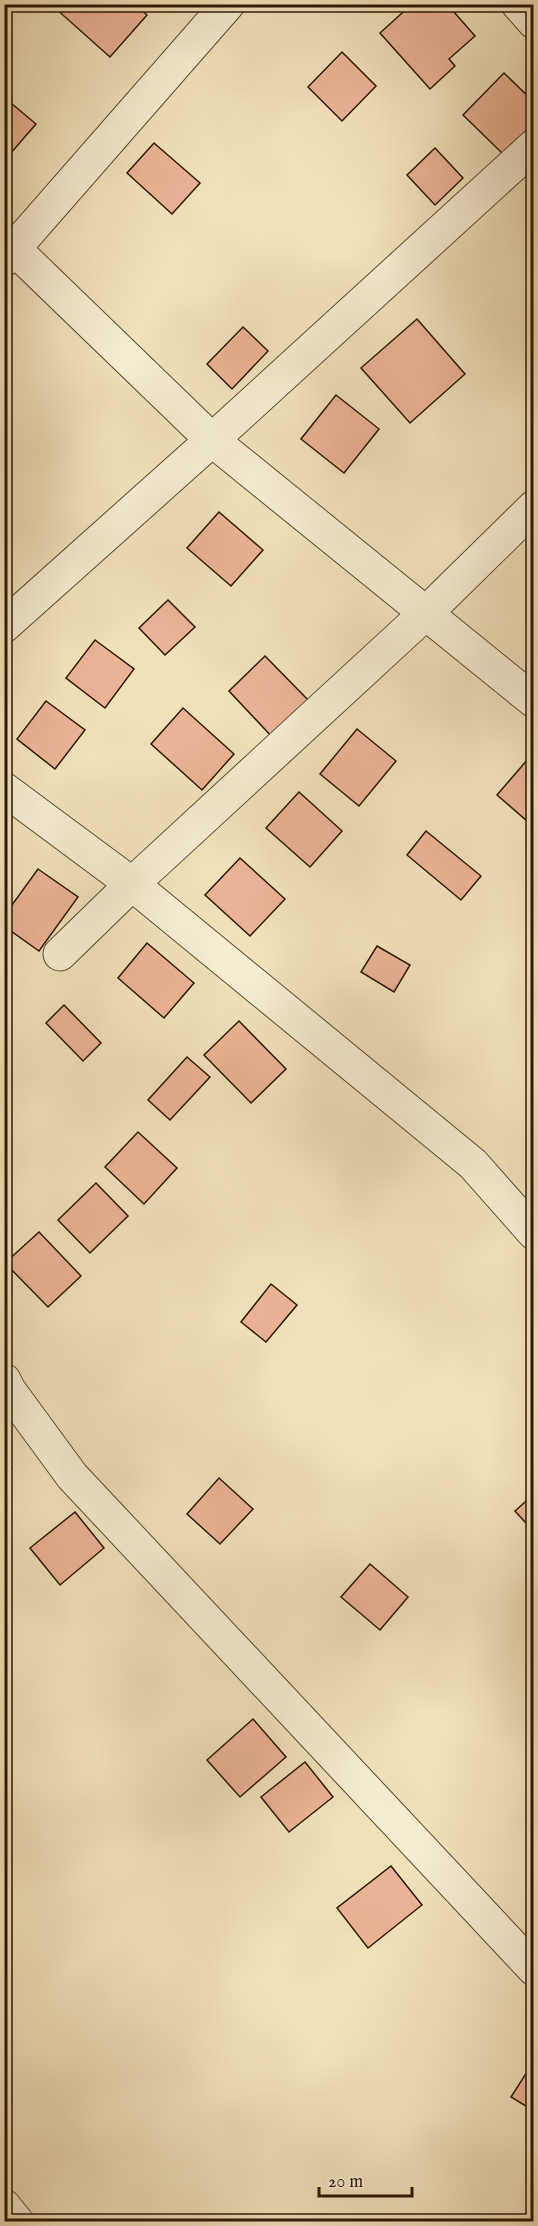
<svg xmlns="http://www.w3.org/2000/svg" width="538" height="2226" font-family="'IM FELL English',serif">
  <style>
    .building { fill: #eab395; stroke: #2b1709; stroke-width: 1.5 }
    .lines { fill: none; stroke-linecap: round; stroke-linejoin: round }
    .minor-casing { stroke: #5c4a35; stroke-width: 35 }
    .minor { stroke: #f5ecd2; stroke-width: 33 }
  </style>
  <rect width="100%" height="100%" fill="#f0e1b9"/>
  <filter id="stains"><feTurbulence type="fractalNoise" baseFrequency=".00333" numOctaves="4"/><feColorMatrix values="0 0 0 0 .2 0 0 0 0 .09 0 0 0 0 .02 0 0 0 .5 -.17"/></filter>
  <radialGradient id="worn" r=".72"><stop offset=".6" stop-color="#630" stop-opacity="0"/><stop offset="1" stop-color="#630" stop-opacity=".3"/></radialGradient>
  <g class="building">
    <path d="M58 4H135L147 15 110 57 55 8Z"/>
    <path d="M412 4H447L475 36 449 59 455 66 430 89 380 33Z"/>
    <path d="M342 52 376 86 342 121 308 87Z"/>
    <path d="M504 73 534 102V123L503 154 463 115Z"/>
    <path d="M5 98 36 124 4 161V99Z"/>
    <path d="M154 143 200 183 172 214 127 173Z"/>
    <path d="M435 148 463 178 435 205 407 175Z"/>
    <path d="M417 319 465 374 410 423 361 368Z"/>
    <path d="M243 327 268 351 232 389 207 364Z"/>
    <path d="M336 395 379 429 344 473 301 439Z"/>
    <path d="M219 512 263 550 231 586 187 548Z"/>
    <path d="M168 600 195 627 165 655 139 628Z"/>
    <path d="M95 640 134 669 105 708 66 678Z"/>
    <path d="M265 656 311 703 274 739 229 691Z"/>
    <path d="M46 701 85 730 55 769 17 739Z"/>
    <path d="M183 708 234 754 202 790 151 744Z"/>
    <path d="M357 729 396 761 359 806 320 774Z"/>
    <path d="M528 759 534 763V827L497 795Z"/>
    <path d="M299 792 342 831 310 867 266 828Z"/>
    <path d="M426 831 481 876 461 900 407 855Z"/>
    <path d="M240 858 285 899 250 936 205 895Z"/>
    <path d="M38 869 78 897 39 951 4 926V916Z"/>
    <path d="M147 943 194 983 164 1018 118 978Z"/>
    <path d="M377 946 410 965 394 992 361 972Z"/>
    <path d="M64 1005 101 1043 83 1061 46 1023Z"/>
    <path d="M239 1021 286 1069 251 1103 204 1055Z"/>
    <path d="M187 1057 210 1077 170 1120 148 1100Z"/>
    <path d="M138 1132 177 1168 144 1204 105 1167Z"/>
    <path d="M96 1183 128 1216 90 1253 58 1220Z"/>
    <path d="M39 1232 81 1276 48 1307 5 1263Z"/>
    <path d="M271 1284 297 1305 266 1342 241 1322Z"/>
    <path d="M4 1458 12 1468 4 1474Z"/>
    <path d="M219 1478 253 1509 220 1544 187 1514Z"/>
    <path d="M534 1494V1532L515 1511Z"/>
    <path d="M75 1512 104 1548 60 1585 30 1548Z"/>
    <path d="M370 1564 408 1597 380 1630 341 1597Z"/>
    <path d="M253 1719 286 1757 240 1797 207 1760Z"/>
    <path d="M305 1762 333 1797 289 1832 261 1797Z"/>
    <path d="M391 1866 422 1905 368 1948 337 1908Z"/>
    <path d="M534 2061V2111L511 2097Z"/>
  </g>
  <g class="lines">
    <g class="minor-casing">
      <g id="minor">
        <path d="M518 4 534 22"/>
        <path d="M4 239 212 440 534 701"/>
        <path d="M4 260 228 4"/>
        <path d="M4 626 212 440 534 146"/>
        <path d="M4 789 132 884 473 1164 534 1233"/>
        <path d="M60 954 132 884 426 613 534 507"/>
        <path d="M4 1380 9 1390 72 1476 534 1969"/>
        <path d="M4 2206 17 2222"/>
      </g>
    </g>
    <use href="#minor" class="minor"/>
  </g>
  <rect width="538" height="2226" fill="none" stroke="#f0e1b9" stroke-width="24"/>
  <rect x="6" y="6" width="526" height="2214" fill="none" stroke="#2b1709" stroke-width="3"/>
  <rect x="12" y="12" width="514" height="2202" fill="none" stroke="#2b1709" stroke-width="1.5"/>
  <path d="M319 2187v9h93v-9" fill="none" stroke="#2b1709" stroke-width="3"/>
  <text x="328" y="2187" font-size="18" fill="#2b1709" stroke="#f5ecd2" stroke-width="4.5" paint-order="stroke">20 m</text>
  <rect width="100%" height="100%" filter="url(#stains)"/>
  <rect width="100%" height="100%" fill="url(#worn)"/>
</svg>
